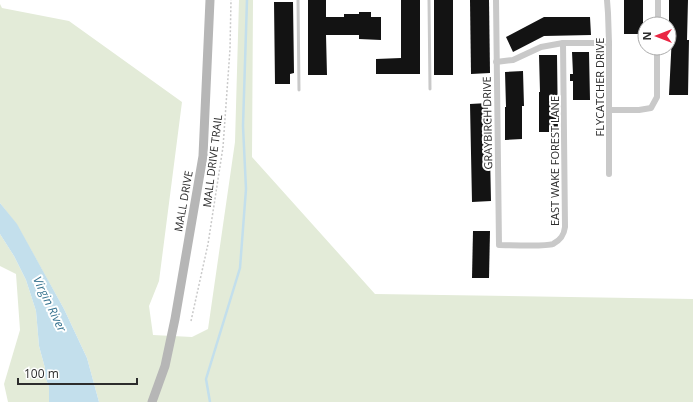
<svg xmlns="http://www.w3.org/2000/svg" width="693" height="402" font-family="'Open Sans',sans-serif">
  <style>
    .green { fill: #e3ebd8 }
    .water { fill: #c3dfec }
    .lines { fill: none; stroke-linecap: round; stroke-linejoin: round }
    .stream { stroke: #c3dfec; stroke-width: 2.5 }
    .building { fill: #131313 }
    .path { stroke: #c9c9c9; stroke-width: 1.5; stroke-dasharray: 2 2; stroke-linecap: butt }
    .lane { stroke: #c9c9c9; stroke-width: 3 }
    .street { stroke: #c9c9c9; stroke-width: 6 }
    .secondary { stroke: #b6b6b6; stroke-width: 9 }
    .labels { text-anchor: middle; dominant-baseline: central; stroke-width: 4; stroke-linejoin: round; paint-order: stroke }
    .street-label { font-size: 11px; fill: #2c2c2c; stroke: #fff }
    .water-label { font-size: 12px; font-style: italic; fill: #387490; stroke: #fff }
  </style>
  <rect width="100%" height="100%" fill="#fff"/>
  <g class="green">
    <path d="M239 0H253L252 157 375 294 693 299V402H99L87 358 64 309 17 225 0 203V4L2 8 69 21 182 102 159 281 149 306 153 335 192 337 208 329 235 142Z"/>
    <path d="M0 234 14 256 26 280 36 311 39 346 45 368V376L49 387V402H8L4 384 20 330 16 274 0 266Z"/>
  </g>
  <path class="water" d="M0 203 17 224 64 309 87 358 99 402H49V387L45 376V368L39 346 36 311 26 280 14 256 0 234Z"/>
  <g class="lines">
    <path class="stream" d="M210 402 206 379 240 268 246 189 243 126 247 0"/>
  </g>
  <g class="building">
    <path d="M308 0H326V17H344V14H359V12H371V17H381V40L359 39V35H326L327 75H308Z"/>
    <path d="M401 0H420V74H376V59L401 58Z"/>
    <rect x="434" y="0" width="19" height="75"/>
    <path d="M470 0H489L490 73 471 74Z"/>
    <rect x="624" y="0" width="19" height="34"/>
    <path d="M669 0H688L687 40H689L688 95H669L672 35H669Z"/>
    <path d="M274 2H293L294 73 290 74V84H275Z"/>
    <path d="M544 17H590L591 35 544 36 513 52 506 37Z"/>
    <path d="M572 52H589L590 100H573V81H570V74H573Z"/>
    <path d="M539 55H557L558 132H539V92H540Z"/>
    <path d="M523 71 524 106H522V139L505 140V107H506L505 72Z"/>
    <path d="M488 103V154H490L491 201 472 202 470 104Z"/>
    <path d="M473 231H490L489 278H472Z"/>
  </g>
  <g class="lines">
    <path class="path" d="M191 321 208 244 223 147 230 49 231 0"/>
    <g class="lane">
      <path d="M298 0 299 90"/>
      <path d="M429 0 430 89"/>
    </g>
    <g class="street">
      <path d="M496 0 499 245C509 245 545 247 553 244 561 240 564 235 565 227L563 43"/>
      <path d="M607 0 608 13 609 43V174"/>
      <path d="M658 24V0"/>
      <path d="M496 62 513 60 541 47 563 43H609"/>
      <path d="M609 110H639L651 108 657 97V48"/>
    </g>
    <path class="secondary" d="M152 402 165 366 175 319 203 156 210 0"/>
  </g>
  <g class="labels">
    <g class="street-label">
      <text transform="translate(599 87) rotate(-90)">FLYCATCHER DRIVE</text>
      <text transform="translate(487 123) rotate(-91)">GRAYBIRCH DRIVE</text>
      <text transform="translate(212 161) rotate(-83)">MALL DRIVE TRAIL</text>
      <text transform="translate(554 161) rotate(-90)">EAST WAKE FOREST LANE</text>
      <text transform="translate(183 201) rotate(-80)">MALL DRIVE</text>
    </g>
    <g class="water-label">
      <text transform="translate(50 304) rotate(64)">Virgin River</text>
    </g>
  </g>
  <g transform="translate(657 36) rotate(270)"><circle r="19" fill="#ffffff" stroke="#ababab"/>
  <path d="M0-3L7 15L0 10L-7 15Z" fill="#ea2643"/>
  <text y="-6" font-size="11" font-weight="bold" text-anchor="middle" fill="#2c2c2c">N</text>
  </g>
  <path d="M18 378v6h119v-6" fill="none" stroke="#2c2c2c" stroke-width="2"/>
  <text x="24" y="378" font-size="12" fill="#2c2c2c" stroke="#ffffff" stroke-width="3" paint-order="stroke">100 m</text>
</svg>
